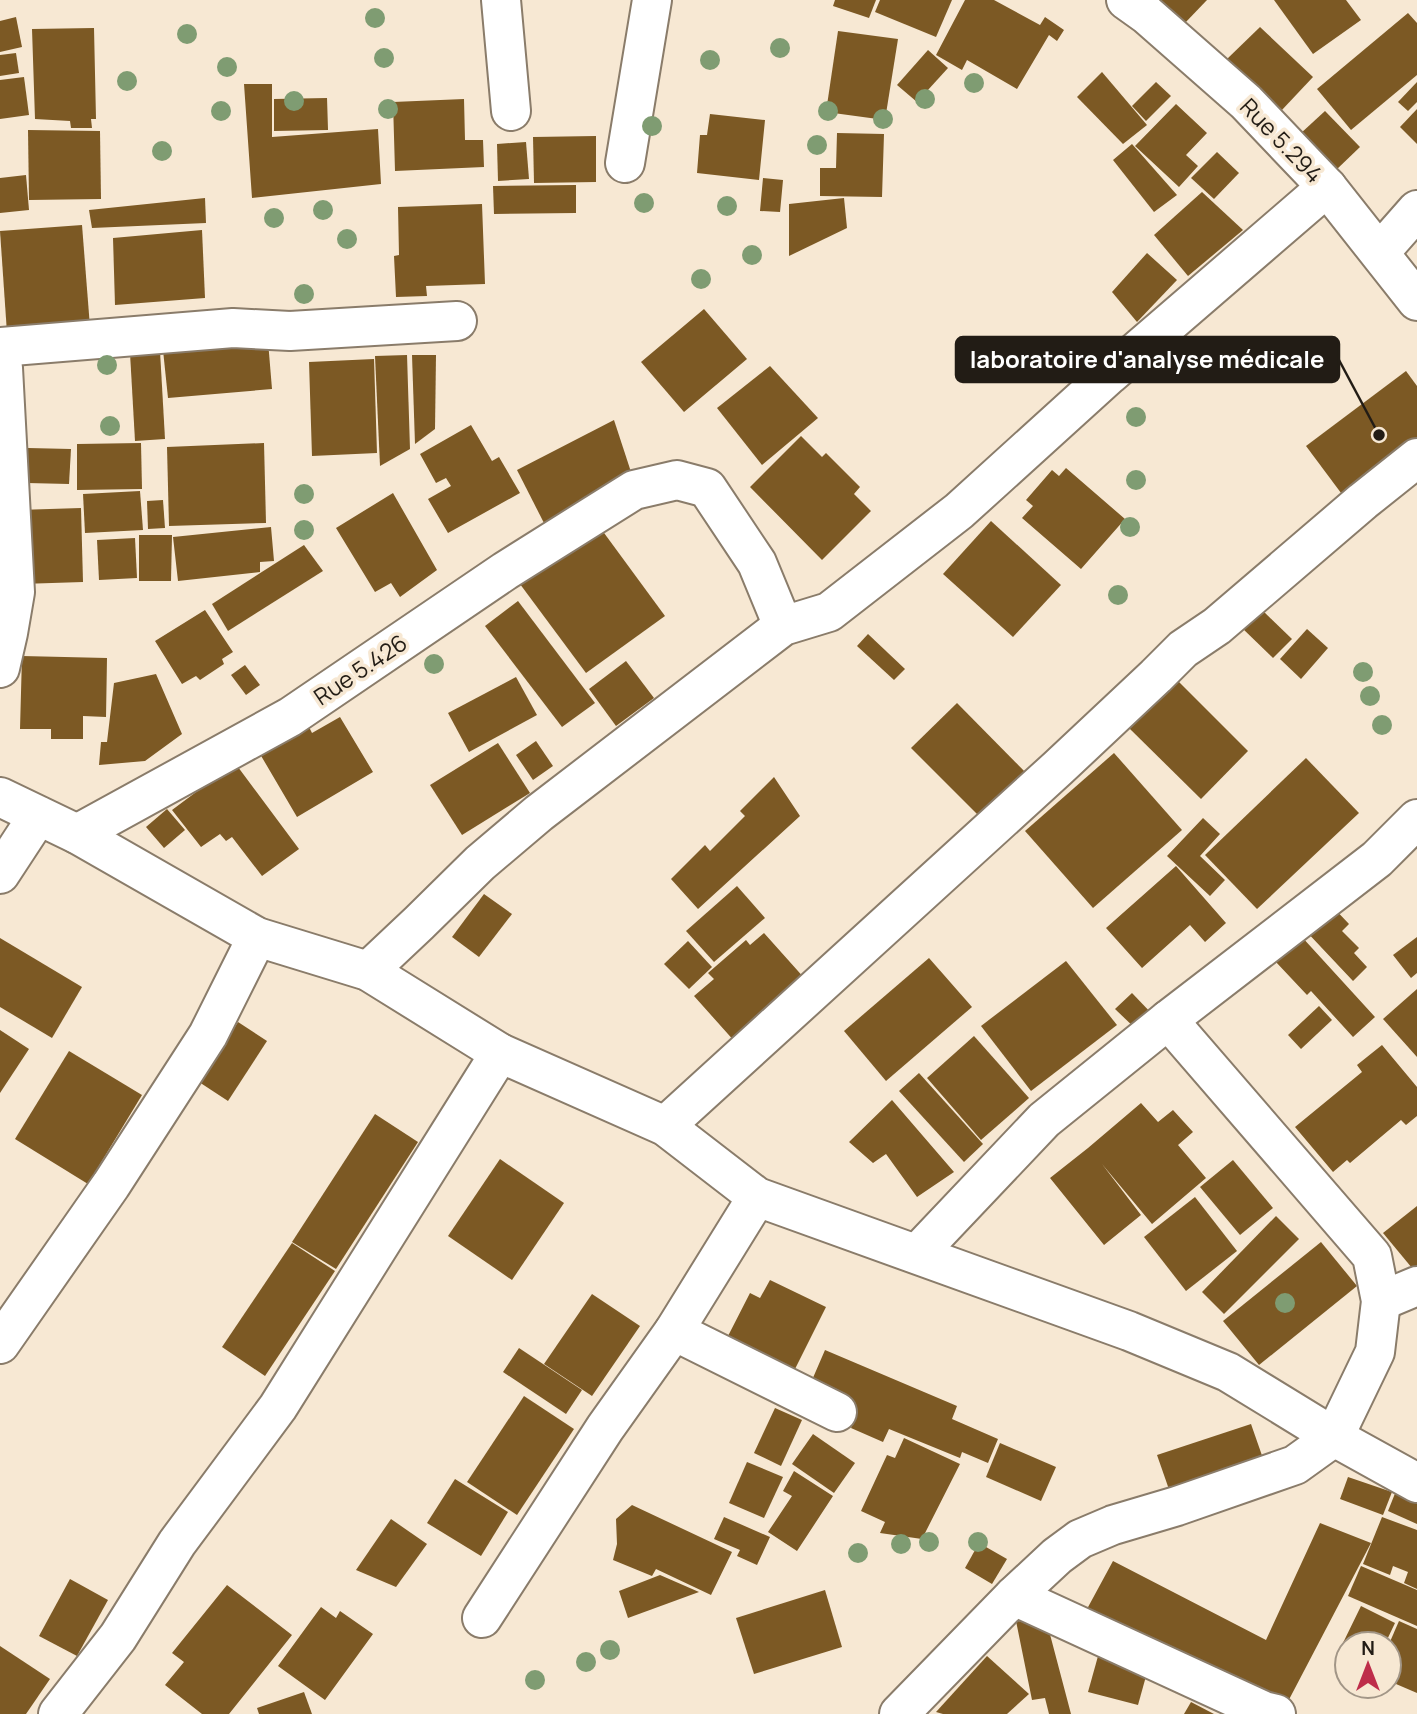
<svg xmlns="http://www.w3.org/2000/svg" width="1417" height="1714" font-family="Manrope,sans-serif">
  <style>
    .building { fill: #7c5924 }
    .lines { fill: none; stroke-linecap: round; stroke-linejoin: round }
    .street-casing { stroke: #8a7c6a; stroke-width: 42 }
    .street { stroke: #fff; stroke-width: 38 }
    .tree { fill: #7f9c72 }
    .labels { text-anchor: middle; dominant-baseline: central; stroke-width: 7; stroke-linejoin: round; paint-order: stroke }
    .street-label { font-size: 23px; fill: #221c15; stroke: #f7e8d3 }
    .leader { fill: none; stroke: #221c15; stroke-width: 2.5 }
    .callout-dot { fill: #221c15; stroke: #f7e8d3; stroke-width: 2.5 }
    .callout { fill: #221c15; stroke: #221c15; stroke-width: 2.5 }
    .callout-label { font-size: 24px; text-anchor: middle; font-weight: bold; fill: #fff }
  </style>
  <rect width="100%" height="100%" fill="#f7e8d3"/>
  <g class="building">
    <path d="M835 0H876L869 18 833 6Z"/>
    <path d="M880 0H952L936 37 875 12Z"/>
    <path d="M965 0H994L1040 25 1045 17 1064 30 1057 41 1049 35 1017 89 967 60 962 70 936 55Z"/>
    <path d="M1162 0H1207L1184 24 1161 1Z"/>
    <path d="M1274 0H1346L1361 20 1313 54Z"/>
    <path d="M1408 13 1417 23V75L1351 130 1317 89Z"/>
    <path d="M16 17 22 47 0 52V21Z"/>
    <path d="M1260 27 1313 77 1281 111 1226 60Z"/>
    <path d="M94 28 96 119H91L92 128H71L70 121 35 119 32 29Z"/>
    <path d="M838 31 898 39 885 120 826 112Z"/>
    <path d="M928 50 948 68 917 102 897 85Z"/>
    <path d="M16 53 19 73 0 76V55Z"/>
    <path d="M1102 72 1147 125 1123 144 1077 97Z"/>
    <path d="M24 77 29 115 0 119V80Z"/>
    <path d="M1156 82 1171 96 1146 121 1132 106Z"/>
    <path d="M1417 82V102L1408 111 1398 102Z"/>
    <path d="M244 84H272V137L378 129 381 184 252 198Z"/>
    <path d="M327 98 328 130 274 131V99Z"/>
    <path d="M464 99 465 140H483L484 167 395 171 393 102Z"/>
    <path d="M1176 104 1207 133 1186 155 1198 166 1179 187 1135 146Z"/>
    <path d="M1417 109V144L1400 127Z"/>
    <path d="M1325 111 1360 147 1335 171 1300 134Z"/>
    <path d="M710 114 765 120 759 180 697 173 700 135H707Z"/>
    <path d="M28 130 100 131 101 199 29 200Z"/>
    <path d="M837 133 884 134 882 197 820 196V168H836Z"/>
    <path d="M596 136V182L534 183 533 137Z"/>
    <path d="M526 142 529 179 498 181 497 144Z"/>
    <path d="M1132 144 1177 195 1154 212 1113 160Z"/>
    <path d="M1217 152 1239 173 1214 199 1191 178Z"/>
    <path d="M26 175 29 210 0 213V178Z"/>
    <path d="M763 178 783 180 780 212 760 211Z"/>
    <path d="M576 185V213L494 214 493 186Z"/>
    <path d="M1202 192 1243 230 1188 276 1154 235Z"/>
    <path d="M205 198 206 223 92 228 89 210Z"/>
    <path d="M844 198 847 228 789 256V204Z"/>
    <path d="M482 204 485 284 426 286 427 296 396 297 394 256 399 255 398 207Z"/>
    <path d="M82 225 90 327 7 333 0 231Z"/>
    <path d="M202 230 205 298 115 305 113 238Z"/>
    <path d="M1147 253 1177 280 1137 322 1112 292Z"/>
    <path d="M704 309 747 359 684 412 641 362Z"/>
    <path d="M268 341 272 389 168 398 163 350Z"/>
    <path d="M160 351 165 439 135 441 130 353Z"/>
    <path d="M407 355 410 449 380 466 375 356Z"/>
    <path d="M412 355H436L435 429 415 444Z"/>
    <path d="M374 359 377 453 312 456 309 362Z"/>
    <path d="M770 366 818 418 762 465 717 408Z"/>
    <path d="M1406 371 1417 386V449L1347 501 1306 446Z"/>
    <path d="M614 420 632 475 545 525 517 470Z"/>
    <path d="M471 425 492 461 499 457 520 493 448 533 428 499 451 486 446 478 436 483 420 454Z"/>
    <path d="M801 436 822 457 826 453 860 487 854 494 871 511 822 560 750 487Z"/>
    <path d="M141 443 142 489 77 490V444Z"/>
    <path d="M264 443 266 523 169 526 167 447Z"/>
    <path d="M28 448 71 449 69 484 27 483Z"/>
    <path d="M1066 468 1125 519 1081 569 1022 518 1033 506 1026 500 1052 470 1059 476Z"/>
    <path d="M140 491 143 530 85 533 83 494Z"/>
    <path d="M393 493 437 570 400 597 391 583 375 592 336 528Z"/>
    <path d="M163 500 165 528 148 529 147 501Z"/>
    <path d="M81 508 83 582 21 584 18 510Z"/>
    <path d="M991 521 1061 585 1013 637 943 574Z"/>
    <path d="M596 522 665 616 586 673 517 580Z"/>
    <path d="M271 527 274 561 260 562V572L178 581 173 537Z"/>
    <path d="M139 535H172L171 581H139Z"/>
    <path d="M135 538 137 578 99 580 97 540Z"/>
    <path d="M304 545 323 571 228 631 212 604Z"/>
    <path d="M518 601 595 703 562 727 485 626Z"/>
    <path d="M1260 608 1292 639 1273 658 1241 627Z"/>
    <path d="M205 610 233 652 222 659 224 664 200 680 196 676 182 684 155 641Z"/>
    <path d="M1307 629 1328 648 1301 679 1280 659Z"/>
    <path d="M868 634 905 669 894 680 857 646Z"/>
    <path d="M22 656 107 658 106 717 83 716V739H51V729H20Z"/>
    <path d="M626 661 654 698 616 726 589 689Z"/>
    <path d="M245 665 260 685 246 695 231 675Z"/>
    <path d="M156 674 182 734 145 761 99 765 101 742H107L114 683Z"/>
    <path d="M516 677 537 715 469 752 448 713Z"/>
    <path d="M1176 679 1248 751 1201 799 1129 728Z"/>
    <path d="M957 703 1031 778 986 823 911 748Z"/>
    <path d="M340 717 373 772 297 817 260 754 308 725 312 733Z"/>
    <path d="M536 741 553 766 533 780 516 755Z"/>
    <path d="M498 743 530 793 462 835 430 785Z"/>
    <path d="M1114 753 1182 830 1093 908 1025 831Z"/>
    <path d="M1306 758 1359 813 1257 909 1205 855Z"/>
    <path d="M235 763 299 849 262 876 232 837 226 841 220 834 201 847 172 810Z"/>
    <path d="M774 777 800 816 698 909 671 879 705 845 710 851 745 816 740 811Z"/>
    <path d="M167 809 185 830 164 848 146 827Z"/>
    <path d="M1203 818 1220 834 1200 856 1225 880 1210 896 1167 856Z"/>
    <path d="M1176 866 1226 923 1205 942 1190 925 1142 968 1106 928Z"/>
    <path d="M737 886 765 918 714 962 686 931Z"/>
    <path d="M484 894 512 914 479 957 452 937Z"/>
    <path d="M1330 904 1349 924 1342 931 1359 948 1354 953 1367 967 1353 981 1304 929Z"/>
    <path d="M764 933 806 980 736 1043 694 996 714 979 708 973 746 940 750 945Z"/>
    <path d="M1301 936 1375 1017 1353 1037 1311 991 1307 995 1275 961Z"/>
    <path d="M1417 937V973L1411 978 1393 955Z"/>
    <path d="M0 938 82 987 52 1038 0 1007Z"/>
    <path d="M688 941 712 967 689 989 664 964Z"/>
    <path d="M929 958 972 1007 886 1081 844 1031Z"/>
    <path d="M1066 961 1117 1025 1031 1091 981 1026Z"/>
    <path d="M1417 989V1057L1383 1019Z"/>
    <path d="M1132 993 1154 1016 1138 1031 1115 1009Z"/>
    <path d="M1319 1006 1332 1020 1301 1049 1288 1035Z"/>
    <path d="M238 1022 267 1041 228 1101 199 1082Z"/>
    <path d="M0 1030 29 1049 0 1093Z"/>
    <path d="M974 1036 1029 1098 981 1140 927 1078Z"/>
    <path d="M1382 1045 1417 1087V1116L1406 1125 1401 1120 1350 1163 1347 1160 1333 1172 1295 1127 1362 1072 1357 1065Z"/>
    <path d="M69 1051 142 1095 88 1184 15 1139Z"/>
    <path d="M919 1073 983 1144 964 1162 899 1091Z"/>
    <path d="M892 1100 954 1172 917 1197 886 1154 873 1163 849 1142Z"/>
    <path d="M1141 1103 1158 1122 1173 1110 1193 1132 1178 1145 1206 1178 1152 1224 1102 1164 1141 1215 1104 1245 1050 1178 1088 1148Z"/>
    <path d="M375 1114 418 1142 336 1269 292 1242Z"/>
    <path d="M500 1159 564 1203 512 1280 448 1236Z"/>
    <path d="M1233 1160 1273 1208 1240 1235 1200 1187Z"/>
    <path d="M1195 1197 1237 1251 1186 1291 1144 1237Z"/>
    <path d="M1417 1206V1274L1383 1233Z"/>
    <path d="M1276 1216 1299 1239 1224 1314 1202 1292Z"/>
    <path d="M1321 1242 1357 1286 1259 1365 1223 1321Z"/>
    <path d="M292 1243 335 1271 265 1376 222 1347Z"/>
    <path d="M770 1280 826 1307 790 1379 728 1336 750 1293 760 1298Z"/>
    <path d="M592 1294 640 1326 592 1396 544 1364Z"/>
    <path d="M519 1348 582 1390 566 1414 503 1372Z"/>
    <path d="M825 1350 957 1406 952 1419 998 1439 988 1463 962 1452 960 1458 889 1429 883 1442 851 1428 856 1415 806 1394Z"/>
    <path d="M524 1396 574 1429 517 1515 467 1482Z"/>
    <path d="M775 1408 802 1420 781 1466 754 1453Z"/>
    <path d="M1251 1424 1266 1467 1172 1498 1157 1455Z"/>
    <path d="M813 1434 855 1463 834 1493 792 1464Z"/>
    <path d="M904 1438 960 1464 922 1539 880 1533 885 1522 861 1511 887 1455 895 1458Z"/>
    <path d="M1000 1443 1056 1467 1041 1501 986 1477Z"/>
    <path d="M747 1462 783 1477 764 1518 729 1503Z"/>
    <path d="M794 1471 833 1496 797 1551 768 1532 792 1496 783 1491Z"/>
    <path d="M1348 1477 1392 1492 1383 1515 1340 1499Z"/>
    <path d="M455 1479 508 1512 481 1556 427 1523Z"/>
    <path d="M1396 1491 1417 1500V1524L1388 1511Z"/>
    <path d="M632 1505 732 1552 711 1595 656 1569 652 1576 613 1560 617 1544 616 1519Z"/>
    <path d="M724 1517 770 1537 757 1565 737 1556 740 1550 714 1539Z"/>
    <path d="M1382 1517 1417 1530V1589L1404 1583 1408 1572 1393 1566 1390 1575 1363 1564Z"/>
    <path d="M391 1519 427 1544 396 1587 356 1570Z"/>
    <path d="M1320 1523 1371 1543 1283 1711 1087 1609 1113 1561 1266 1640Z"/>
    <path d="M979 1543 1007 1559 992 1584 965 1568Z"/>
    <path d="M1361 1566 1417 1590V1626L1348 1596Z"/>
    <path d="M660 1575 699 1592 628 1618 619 1591Z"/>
    <path d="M70 1579 108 1600 77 1656 39 1636Z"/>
    <path d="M227 1585 292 1635 229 1714H202L165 1685 184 1662 172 1653Z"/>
    <path d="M825 1590 842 1647 754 1674 736 1618Z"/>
    <path d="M1361 1606 1395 1623 1385 1644H1347V1649L1341 1647Z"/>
    <path d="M321 1607 336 1618 340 1611 373 1634 325 1700 278 1666Z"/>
    <path d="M1016 1621 1047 1623 1071 1714H1049L1045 1698 1032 1700Z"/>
    <path d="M1399 1621 1417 1629V1693L1389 1681V1644Z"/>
    <path d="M0 1646 50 1679 26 1714H0Z"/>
    <path d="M1100 1649 1148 1669 1138 1705 1088 1692Z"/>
    <path d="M987 1656 1029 1694 1007 1714H943L936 1712Z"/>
    <path d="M304 1692 312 1714H259L257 1708Z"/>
    <path d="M1191 1702 1214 1714H1184Z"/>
  </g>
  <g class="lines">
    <g class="street-casing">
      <g id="street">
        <path d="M501 0 511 111"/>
        <path d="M1126 0 1147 15 1246 102 1327 187 1417 301"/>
        <path d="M625 163 652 0"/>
        <path d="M1380 252 1417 210"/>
        <path d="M0 347 233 328 290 331 457 321"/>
        <path d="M0 360 3 368 15 592 8 633 0 668"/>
        <path d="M0 797 77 834 257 937 368 971 500 1053 665 1126 757 1197 1129 1331 1228 1372 1334 1437 1417 1483"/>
        <path d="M77 834 290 717 505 571 634 490 677 480 707 488 757 563 783 626"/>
        <path d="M0 874 38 816"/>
        <path d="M368 971 419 923 480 863 539 813 783 626 829 612 959 511 1109 375 1327 187"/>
        <path d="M665 1126 1058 768 1156 676 1183 649 1217 626 1363 501 1417 458"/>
        <path d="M917 1254 1044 1120 1168 1020 1377 859 1417 819"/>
        <path d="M1381 1301 1417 1286"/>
        <path d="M674 1331 837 1412"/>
        <path d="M0 1344 111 1185 208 1035 257 937"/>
        <path d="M1014 1596 1264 1711 1276 1714"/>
        <path d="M482 1618 605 1428 674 1331 757 1197"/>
        <path d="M58 1714 118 1637 177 1543 278 1407 500 1053"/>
        <path d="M899 1714 1014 1596 1057 1556 1080 1539 1113 1525 1177 1506 1295 1465 1334 1437 1375 1352 1381 1301 1372 1256 1168 1020"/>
      </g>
    </g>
    <use href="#street" class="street"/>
  </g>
  <g class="tree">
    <circle cx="375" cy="18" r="10"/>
    <circle cx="187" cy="34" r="10"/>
    <circle cx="780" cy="48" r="10"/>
    <circle cx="384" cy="58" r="10"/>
    <circle cx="710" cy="60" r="10"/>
    <circle cx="227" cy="67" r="10"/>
    <circle cx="127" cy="81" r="10"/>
    <circle cx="974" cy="83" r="10"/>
    <circle cx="925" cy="99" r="10"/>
    <circle cx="294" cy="101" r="10"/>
    <circle cx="388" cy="109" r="10"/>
    <circle cx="221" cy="111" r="10"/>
    <circle cx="828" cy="111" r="10"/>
    <circle cx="883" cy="119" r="10"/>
    <circle cx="652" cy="126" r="10"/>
    <circle cx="817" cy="145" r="10"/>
    <circle cx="162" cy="151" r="10"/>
    <circle cx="644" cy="203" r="10"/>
    <circle cx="727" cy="206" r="10"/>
    <circle cx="323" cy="210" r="10"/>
    <circle cx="274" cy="218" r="10"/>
    <circle cx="347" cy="239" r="10"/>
    <circle cx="752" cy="255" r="10"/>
    <circle cx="701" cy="279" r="10"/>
    <circle cx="304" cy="294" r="10"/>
    <circle cx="107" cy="365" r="10"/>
    <circle cx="1136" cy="417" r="10"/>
    <circle cx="110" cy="426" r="10"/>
    <circle cx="1136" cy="480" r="10"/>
    <circle cx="304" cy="494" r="10"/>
    <circle cx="1130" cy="527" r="10"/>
    <circle cx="304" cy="530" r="10"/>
    <circle cx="1118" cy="595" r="10"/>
    <circle cx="434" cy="664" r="10"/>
    <circle cx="1363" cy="672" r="10"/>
    <circle cx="1370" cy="696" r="10"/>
    <circle cx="1382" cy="725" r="10"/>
    <circle cx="1285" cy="1303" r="10"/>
    <circle cx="929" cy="1542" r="10"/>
    <circle cx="978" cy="1542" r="10"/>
    <circle cx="901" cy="1544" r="10"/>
    <circle cx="858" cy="1553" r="10"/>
    <circle cx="610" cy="1650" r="10"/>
    <circle cx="586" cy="1662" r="10"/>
    <circle cx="535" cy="1680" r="10"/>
  </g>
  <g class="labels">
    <g class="street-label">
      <text transform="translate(1282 140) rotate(46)">Rue 5.294</text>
      <text transform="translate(360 669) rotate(-34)">Rue 5.426</text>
    </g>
  </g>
  <path class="leader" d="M1379 435L1339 360"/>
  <circle class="callout-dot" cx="1379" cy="435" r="7"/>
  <rect class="callout" x="956" y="337" width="383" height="45" rx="7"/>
  <g class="callout-label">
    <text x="1147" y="368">laboratoire d'analyse médicale</text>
  </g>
  <g transform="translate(1368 1665)"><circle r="33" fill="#f7e8d3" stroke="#a29687" stroke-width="2"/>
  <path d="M0-5L12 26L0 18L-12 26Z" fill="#be2d4a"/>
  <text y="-10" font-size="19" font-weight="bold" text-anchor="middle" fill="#221c15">N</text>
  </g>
</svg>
